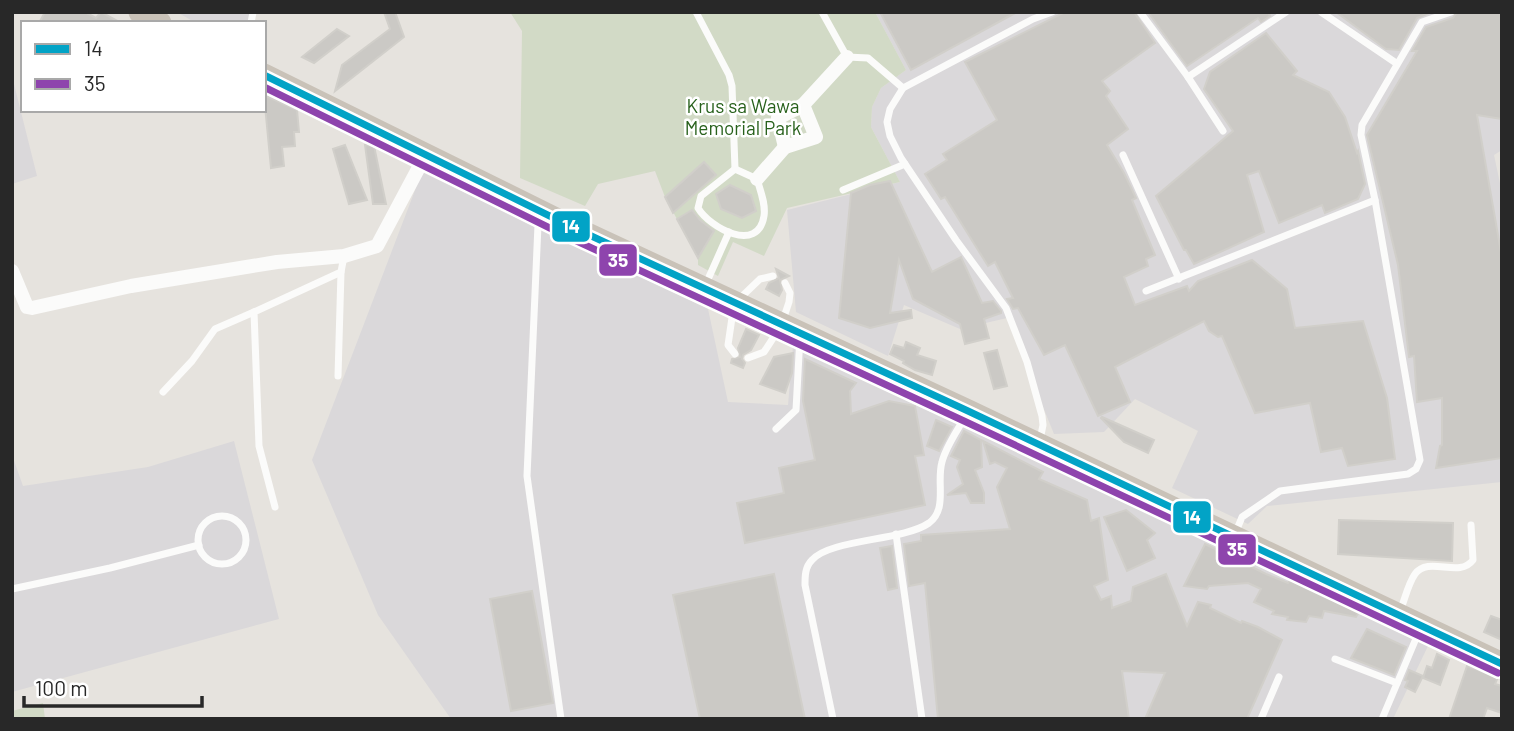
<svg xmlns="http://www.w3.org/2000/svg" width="1514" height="731" font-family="Barlow,sans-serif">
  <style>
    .industrial { fill: #dad8da }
    .cemetery { fill: #d2dac6 }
    .building { fill: #cbc9c5; stroke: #d1cfca; stroke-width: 2 }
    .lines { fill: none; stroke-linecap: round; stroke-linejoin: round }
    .service { stroke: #fbfbfa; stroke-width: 7 }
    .minor { stroke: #fbfbfa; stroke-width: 14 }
    .trunk { stroke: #c9c2b8; stroke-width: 23 }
    .bus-1-casing { stroke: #fff; stroke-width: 12 }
    .bus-2-casing { stroke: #fff; stroke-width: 12 }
    .bus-1 { stroke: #02a3c6; stroke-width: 7 }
    .bus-2 { stroke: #8e44ad; stroke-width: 7 }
    .labels { text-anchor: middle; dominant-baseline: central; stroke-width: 5; stroke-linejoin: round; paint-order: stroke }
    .park-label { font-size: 19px; fill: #28611c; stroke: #fff }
    .line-badge { stroke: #fff; stroke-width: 2.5 }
    .badge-label { font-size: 19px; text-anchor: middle; font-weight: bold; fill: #fff }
  </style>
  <rect width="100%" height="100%" fill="#e6e3de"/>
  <g class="industrial">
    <path d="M177 12H250L248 23H196Z"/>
    <path d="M875 12H1502V150L1494 155 1502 193V482L1267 506 1248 524 1172 488 1198 431 1135 399 1104 432 1054 434 1007 318 960 329 904 305 888 356 796 312 787 210 900 182 871 127 872 107 881 88 906 70Z"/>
    <path d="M12 76 37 176 12 184Z"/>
    <path d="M422 172 708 309 728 402 788 405 793 346 1428 646 1393 719H451L378 615 312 460Z"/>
    <path d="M234 441 279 619 12 692V455L23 486 148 467Z"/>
  </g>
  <g class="cemetery">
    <path d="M510 12H875L906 70 881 88 872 107 871 127 900 182 787 208 764 256 733 242 718 276 698 265V258L665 197 655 171 598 184 585 206 520 178 522 31Z"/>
    <path d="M43 703 45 719H12V711Z"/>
  </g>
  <g class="building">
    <path d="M45 12H85L96 18 101 12 121 23H39Z"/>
    <path d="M384 12H395L404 37 335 91 342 65 390 29Z"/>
    <path d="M880 12H1017L911 70Z"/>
    <path d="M1065 12H1134L1155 43 1102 81 1110 91 1106 96 1128 129 1107 145 1124 173 1136 198 1132 200 1155 255 1146 259 1148 266 1124 277 1135 305 1187 286 1189 291 1198 281 1252 260 1287 289 1295 328 1363 321 1387 398 1395 459 1348 466 1342 448 1321 452 1310 403 1255 413 1222 336 1218 337 1209 331 1204 321 1115 367 1130 402 1098 416 1065 345 1044 355 1018 308 1013 309 1007 299 1013 298 995 262 988 266 945 197 941 199 925 174 947 160 943 154 997 120 965 62Z"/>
    <path d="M1148 12H1268L1270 16 1261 22 1258 18 1187 66Z"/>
    <path d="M1336 12H1431L1417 18 1399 50 1386 49Z"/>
    <path d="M1457 12H1502V119L1477 115 1502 258V458L1436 468 1440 446 1442 445V398L1417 402 1414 356 1409 357 1398 265 1367 135 1417 51H1412L1426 27 1453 18Z"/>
    <path d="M337 29 349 36 314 63 302 57Z"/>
    <path d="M1266 33 1297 71 1293 75 1329 92 1345 117 1357 153 1358 151 1365 184 1358 199 1325 213 1322 205 1279 223 1259 171 1247 175 1264 232 1194 264 1186 250H1184L1156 196 1233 131 1204 89 1210 72Z"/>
    <path d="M264 95 297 110 299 132H294L295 146 282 147 284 166 271 168Z"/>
    <path d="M345 145 367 200 349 204 333 149Z"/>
    <path d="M365 145 374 146 386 204H373Z"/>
    <path d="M704 162 716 175 673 213 665 197Z"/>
    <path d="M890 181 932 272 961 257 982 303 993 301 1001 311V313L984 319 989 338 965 344 960 324 913 299 899 260 890 313 911 310 912 318 870 328 839 318 851 193 870 185Z"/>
    <path d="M730 185 751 195 756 211 742 218 721 209 716 194Z"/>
    <path d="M692 210 700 220 714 231 698 258 677 219Z"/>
    <path d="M776 269 789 276 780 280 782 290 779 296 766 289 769 283 779 278Z"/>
    <path d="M746 329 759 335 751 350 743 355 742 359 745 363 743 368 731 363 732 359 740 357 738 348Z"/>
    <path d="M906 342 920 348 917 355 936 361 932 375 915 370 903 363 904 361 890 354 894 345 904 348Z"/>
    <path d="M997 350 1007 386 994 389 984 353Z"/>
    <path d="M793 353 792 373 785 393 760 384 774 357Z"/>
    <path d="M805 359 856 383 850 391 851 414 889 401 915 406 924 455 915 456 925 505 745 543 737 503 784 493 779 468 815 460 803 401Z"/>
    <path d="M1102 417 1154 440 1148 453 1124 442 1101 418Z"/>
    <path d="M936 420 952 427 939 451 927 446Z"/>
    <path d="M964 431 981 440 982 467 975 470 984 493V503H971L966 493 947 495 963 484 957 467 960 460 951 456Z"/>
    <path d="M983 441 1043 472 1039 479 1087 500 1091 521 1099 518 1108 580 1094 586 1101 600 1111 596 1112 608 1131 601 1133 587 1166 574 1187 626 1198 602 1211 605 1210 608 1241 623 1242 621 1258 627 1282 640 1247 719H1145L1165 673 1122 671 1129 719H938L925 583 909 586 904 544 921 541V535L1010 529 997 487 1007 468 995 462 990 464Z"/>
    <path d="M1126 510 1155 533 1147 540 1155 558 1127 571 1104 517Z"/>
    <path d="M1339 520 1453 523 1452 561 1338 554Z"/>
    <path d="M1205 544 1266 574 1288 583 1290 580 1298 583 1359 612 1356 617 1324 611 1322 618 1309 616 1306 622 1287 620 1288 617 1272 614 1274 611 1254 602 1261 589 1248 583 1209 586 1207 589 1184 586Z"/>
    <path d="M892 546 897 588 888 590 880 548Z"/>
    <path d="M774 574 805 719H700L673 595Z"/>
    <path d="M532 591 553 703 511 711 490 599Z"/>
    <path d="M1491 616 1502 620V640L1484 632Z"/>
    <path d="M1367 629 1406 647 1394 675 1351 658Z"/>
    <path d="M1437 654 1449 660 1440 685 1423 678 1427 666 1432 668Z"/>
    <path d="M1467 666 1498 677 1495 684 1502 686V713L1487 708 1483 719H1449Z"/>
    <path d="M1409 670 1423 676 1415 692 1405 687 1408 681 1405 680Z"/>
  </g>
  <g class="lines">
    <g class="service">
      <path d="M696 12 729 75 732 86 735 169"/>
      <path d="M822 12 847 57 868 58 903 88"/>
      <path d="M1140 12 1188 77 1223 131"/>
      <path d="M1321 12 1396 63"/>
      <path d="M251 23 253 12"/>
      <path d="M1188 77 1286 12"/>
      <path d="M1123 155 1179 279"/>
      <path d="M735 169 757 179C760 190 766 204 764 216 758 254 710 228 698 208L701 196Z"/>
      <path d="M843 190 905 164"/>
      <path d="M542 217 538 225 527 476 561 719"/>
      <path d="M705 286 729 232"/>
      <path d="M1146 291 1375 200"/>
      <path d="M735 354 728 345 734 304 760 279 773 276"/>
      <path d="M748 358 764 352 781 326 789 302 790 293 785 283"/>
      <path d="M338 376 341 272"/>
      <path d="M163 392 192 361 215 329 254 312"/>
      <path d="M776 429 796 410 800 336"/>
      <path d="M1040 440 1043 425 1042 416 1027 362 1006 308 956 240 901 158 890 136 887 122 890 109 903 88 1033 19 1052 12"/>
      <path d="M275 507 259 446 254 312 341 272 344 256"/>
      <circle cx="222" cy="540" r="24"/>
      <path d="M896 534 922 719"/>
      <path d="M1235 534 1242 517 1280 491 1408 474 1416 469 1420 460 1375 200 1361 135 1362 125 1422 22 1451 12"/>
      <path d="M12 589 110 568 199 545"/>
      <path d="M1400 611C1405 599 1408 584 1415 574 1429 555 1459 579 1473 560L1471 525"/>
      <path d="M1335 659 1397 683"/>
      <path d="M833 719 805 585C805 576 805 567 812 560 830 539 903 541 929 523 948 509 936 482 942 462 946 446 958 430 966 415"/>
      <path d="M1261 719 1279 677"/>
      <path d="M1382 719 1420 629"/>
    </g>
    <g class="minor">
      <path d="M785 147 778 118 803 105 847 57"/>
      <path d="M757 179 785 147 816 137 803 105"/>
      <path d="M12 271 27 307 32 308 131 286 277 262 344 256 377 246 425 156"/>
    </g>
    <g class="trunk">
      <path d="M140 12 160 23"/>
      <path d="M264 75 572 227 968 411 1502 664"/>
    </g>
    <g class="bus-1-casing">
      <path id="bus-1" d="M264 75 572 227 968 411 1502 664"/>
    </g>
    <g class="bus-2-casing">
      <path id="bus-2" d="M264 87 568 237 964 421 1498 673"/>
    </g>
    <use href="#bus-1" class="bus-1"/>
    <use href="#bus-2" class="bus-2"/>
  </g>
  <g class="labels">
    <g class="park-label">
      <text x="743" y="105">Krus sa Wawa<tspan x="743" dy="22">Memorial Park</tspan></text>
    </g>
  </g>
  <g class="line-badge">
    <rect x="551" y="210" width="40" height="33" rx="7" fill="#02a3c6"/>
    <rect x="598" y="243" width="40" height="34" rx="7" fill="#8e44ad"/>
    <rect x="1172" y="500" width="40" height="34" rx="7" fill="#02a3c6"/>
    <rect x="1217" y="533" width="40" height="33" rx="7" fill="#8e44ad"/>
  </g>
  <g class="badge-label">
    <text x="571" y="233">14</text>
    <text x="618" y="267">35</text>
    <text x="1192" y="524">14</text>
    <text x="1237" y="556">35</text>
  </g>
  <rect width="1514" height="731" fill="none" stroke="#282828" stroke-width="28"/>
  <rect x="21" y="21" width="245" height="91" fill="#ffffff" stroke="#a9a9a9" stroke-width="2"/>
  <rect x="35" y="44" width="35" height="10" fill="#02a3c6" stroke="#a9a9a9" stroke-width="2"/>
  <text x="84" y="56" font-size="21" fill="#282828">14</text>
  <rect x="35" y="79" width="35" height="10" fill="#8e44ad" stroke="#a9a9a9" stroke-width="2"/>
  <text x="84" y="91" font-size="21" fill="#282828">35</text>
  <path d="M24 696v10h178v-10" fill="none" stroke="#282828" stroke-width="3.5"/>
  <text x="35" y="696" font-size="21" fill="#282828" stroke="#ffffff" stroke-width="5" paint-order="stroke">100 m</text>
</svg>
